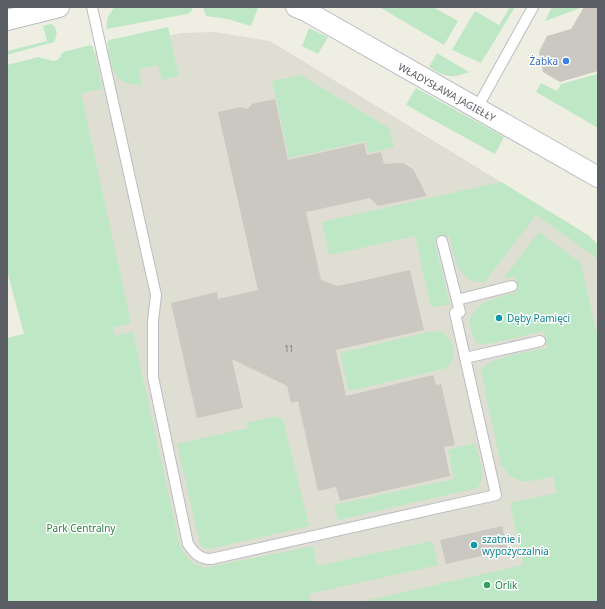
<svg xmlns="http://www.w3.org/2000/svg" width="605" height="609" font-family="'Noto Sans',sans-serif">
  <style>
    .education { fill: #dfded2 }
    .green { fill: #bee8c5 }
    .building { fill: #cac8c0 }
    .lines { fill: none; stroke-linecap: round; stroke-linejoin: round }
    .service-casing { stroke: #bbbcc3; stroke-width: 12 }
    .minor-casing { stroke: #bbbcc3; stroke-width: 22 }
    .service { stroke: #fff; stroke-width: 10 }
    .minor { stroke: #fff; stroke-width: 20 }
    .shop-dot { fill: #3f7fe0; stroke: #fff; stroke-width: 1.5 }
    .culture-dot { fill: #0f9aa8; stroke: #fff; stroke-width: 1.5 }
    .leisure-dot { fill: #2e9e5b; stroke: #fff; stroke-width: 1.5 }
    .labels { text-anchor: middle; dominant-baseline: central; stroke-width: 3; stroke-linejoin: round; paint-order: stroke }
    .number-label { font-size: 8px; fill: #77787c }
    .shop-label { font-size: 10px; fill: #366cbe; stroke: #fff; text-anchor: end }
    .street-label { font-size: 10px; fill: #5b5e65; stroke: #fff }
    .culture-label { font-size: 10px; fill: #0d838f; stroke: #fff; text-anchor: start }
    .park-label { font-size: 10px; fill: #2e8240; stroke: #fff }
    .leisure-label { font-size: 10px; fill: #27864d; stroke: #fff; text-anchor: start }
  </style>
  <rect width="100%" height="100%" fill="#efeee3"/>
  <path class="education" d="M214 32 270 41 588 235 598 245V602H173L54 61 181 33Z"/>
  <g class="green">
    <path d="M115 7H193L191 12 187 14 107 29C105 20 109 14 115 7Z"/>
    <path d="M203 7H256L258 8 251 26 227 19 206 16Z"/>
    <path d="M379 7H433L458 21 444 45Z"/>
    <path d="M510 7H515L481 63 452 50 475 11 499 25Z"/>
    <path d="M552 7H583L545 21Z"/>
    <path d="M51 24C59 28 57 36 54 42L7 55V51L47 41 43 26Z"/>
    <path d="M168 27 179 76 162 80 158 65 139 69 142 85C111 85 113 69 107 43L109 40Z"/>
    <path d="M309 28 328 37 318 54 302 46Z"/>
    <path d="M90 45 93 47 102 89 81 93 131 323 113 328 115 336 133 332 180 546C186 558 191 563 204 568L313 546 317 566 432 541 438 565 309 594 311 602H7V338L24 334 7 271V65L38 57 54 61 58 60 63 52Z"/>
    <path d="M437 53 469 72C451 79 445 77 429 67Z"/>
    <path d="M597 74H598V128L536 92 541 83 557 91 561 84Z"/>
    <path d="M300 75 389 128 394 147 368 153 366 141 289 158 272 81Z"/>
    <path d="M416 88 504 137 495 154 406 105Z"/>
    <path d="M501 182 588 235 598 245V261L594 256 536 215 484 283C455 280 455 259 449 236L434 239 450 305 431 307 415 236 329 255 322 222Z"/>
    <path d="M539 232 581 263 598 339V602H360L523 565 510 503 557 493 553 476C530 482 512 488 500 461L481 371C485 357 533 351 547 348L544 331 484 345 476 342C456 306 490 299 518 292L515 276 503 279Z"/>
    <path d="M439 331C454 336 458 357 447 368L349 391 340 353 428 332Z"/>
    <path d="M276 416 283 420 309 526 210 549 202 547 200 544 177 444 248 428 247 423Z"/>
    <path d="M475 443C478 456 488 477 477 488L338 520 334 505 454 479 448 450Z"/>
  </g>
  <g class="building">
    <path d="M584 7H598V71L560 82 543 72 539 52 547 36 571 29Z"/>
    <path d="M275 99 288 160 364 143 367 155 381 152 384 164 403 163 413 169 427 196 378 206 370 198 306 212 321 280 338 286 410 270 424 330 336 350 346 396 433 375 436 385 441 384 455 445 444 447 450 476 340 501 336 487 318 491 298 401 291 403 287 386 232 359 243 408 197 418 171 303 217 292 218 299 258 290 218 112 240 107 248 109 252 104Z"/>
    <path d="M502 526 508 550 446 564 440 540Z"/>
  </g>
  <g class="lines">
    <g class="service-casing">
      <g id="service">
        <path d="M92 7 156 295 153 321V377L188 544C194 553 200 559 211 559L496 495 455 313 460 312 442 241"/>
        <path d="M477 108 533 7"/>
        <path d="M457 300 512 286"/>
        <path d="M465 358 540 341"/>
      </g>
    </g>
    <g class="minor-casing">
      <g id="minor">
        <path d="M296 7 306 11 598 177"/>
        <path d="M7 20 59 7"/>
      </g>
    </g>
    <use href="#service" class="service"/>
    <use href="#minor" class="minor"/>
  </g>
  <circle class="shop-dot" cx="566" cy="61" r="4"/>
  <g class="culture-dot">
    <circle cx="499" cy="318" r="4"/>
    <circle cx="474" cy="545" r="4"/>
  </g>
  <circle class="leisure-dot" cx="487" cy="585" r="4"/>
  <g class="labels">
    <g class="number-label">
      <text x="289" y="348">11</text>
    </g>
    <g class="shop-label">
      <text x="558" y="61">Żabka</text>
    </g>
    <g class="street-label">
      <text transform="translate(447 92) rotate(29)">WŁADYSŁAWA JAGIEŁŁY</text>
    </g>
    <g class="culture-label">
      <text x="507" y="318">Dęby Pamięci</text>
      <text x="482" y="539">szatnie i<tspan x="482" dy="12">wypożyczalnia</tspan></text>
    </g>
    <g class="park-label">
      <text x="81" y="528">Park Centralny</text>
    </g>
    <g class="leisure-label">
      <text x="495" y="585">Orlik</text>
    </g>
  </g>
  <rect width="605" height="609" fill="none" stroke="#5b5e65" stroke-width="16"/>
</svg>
